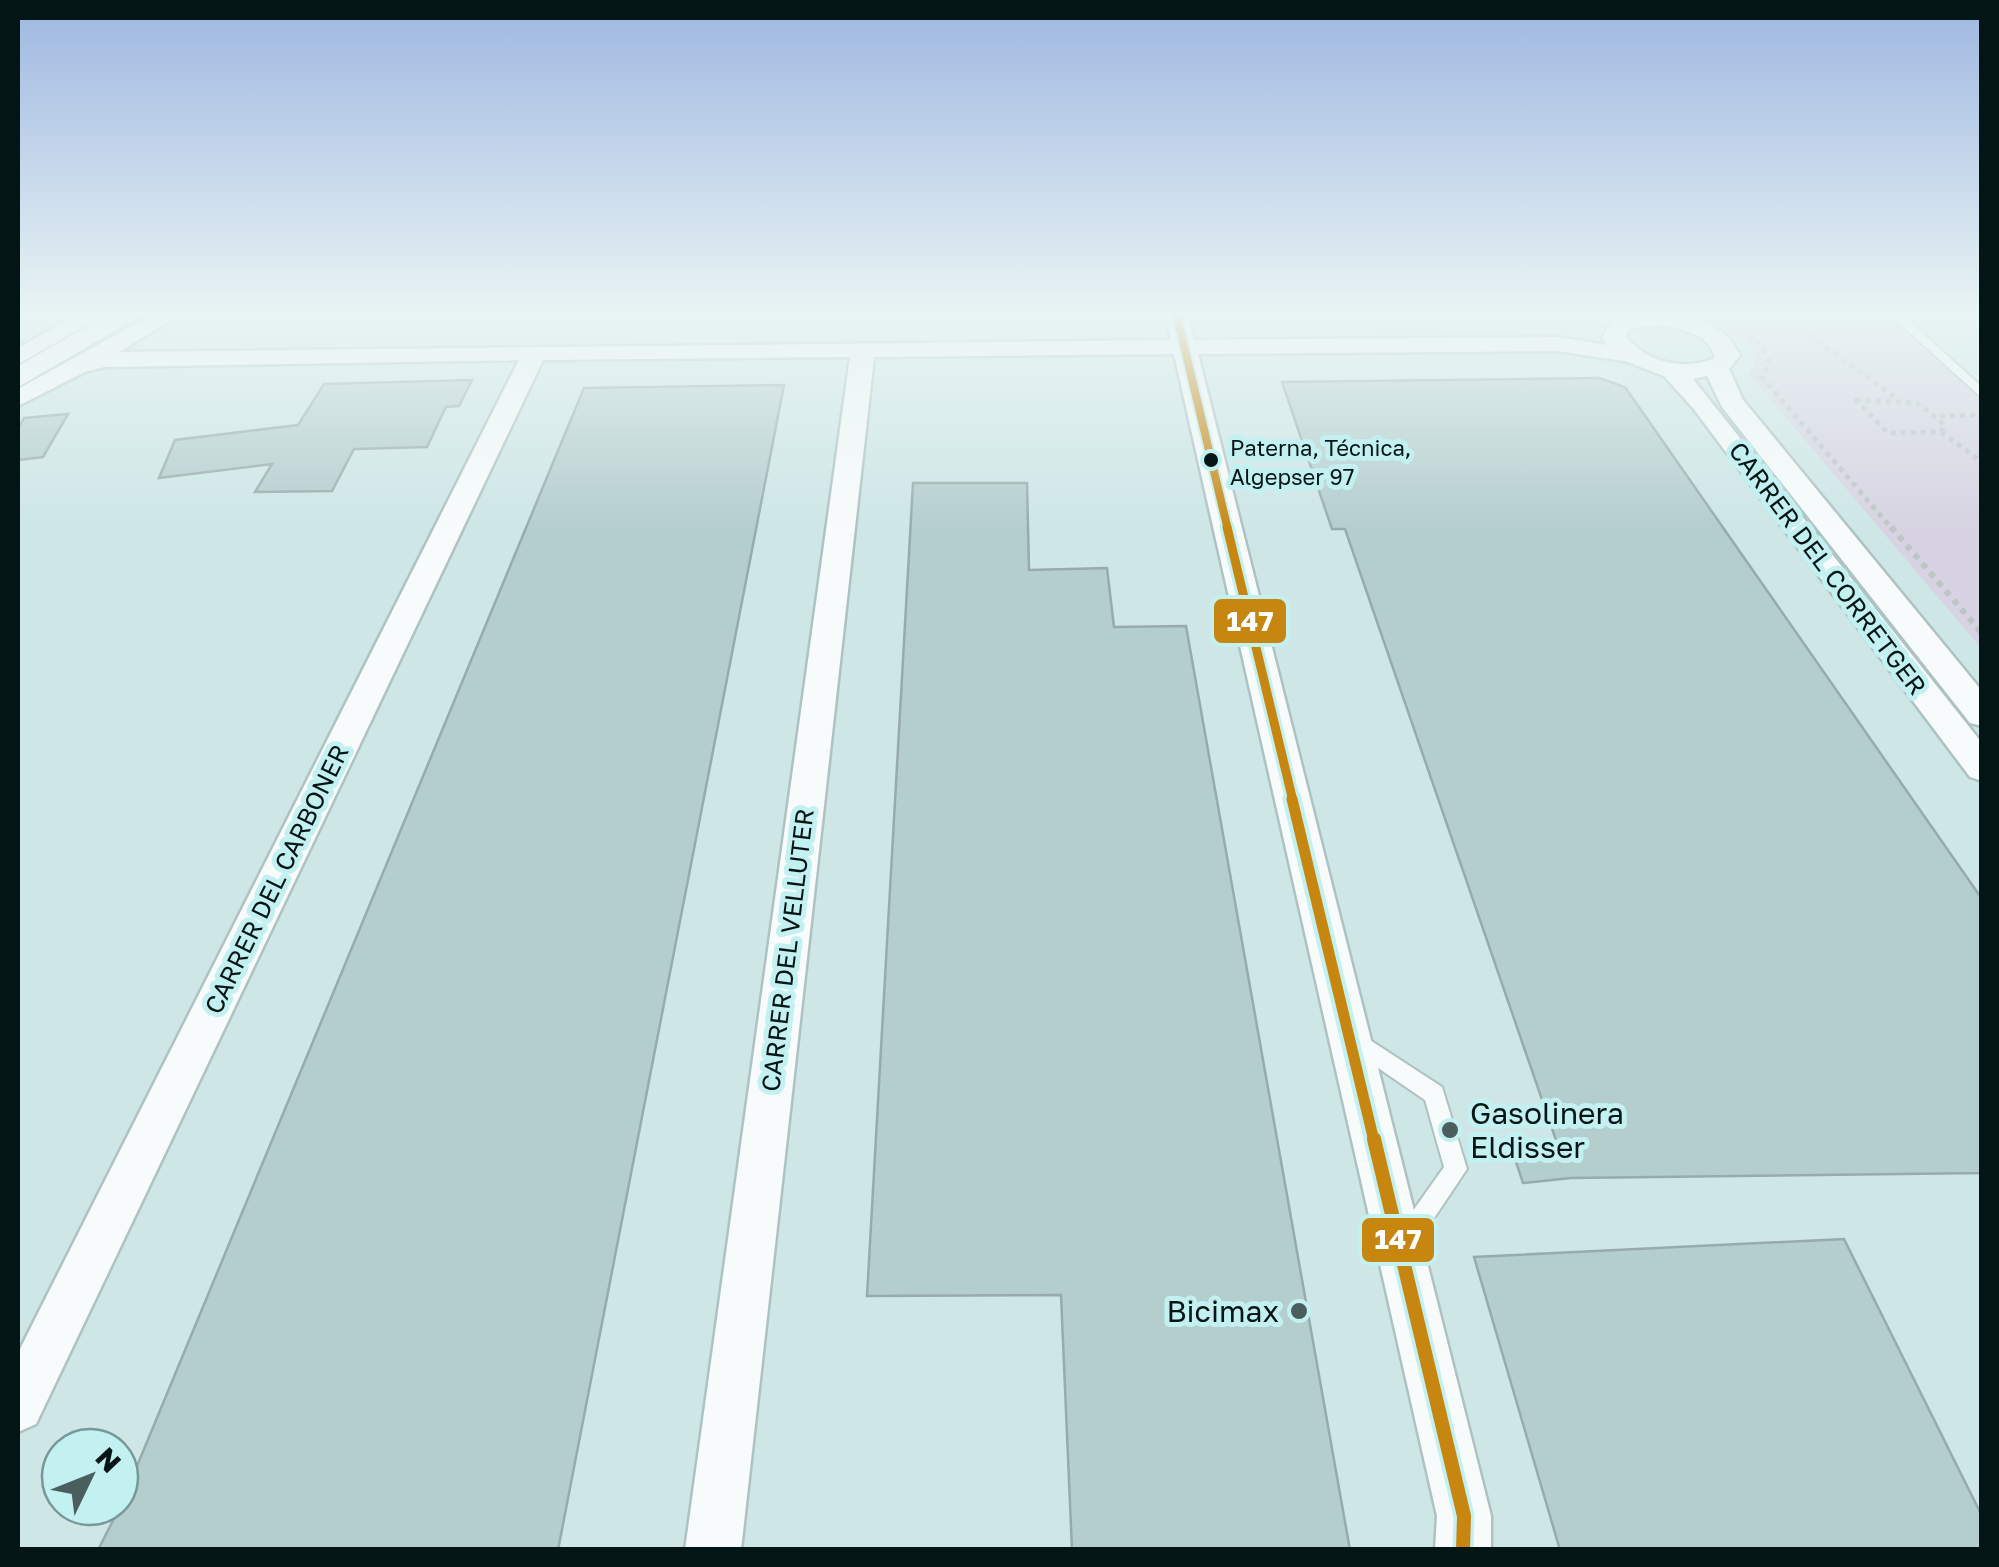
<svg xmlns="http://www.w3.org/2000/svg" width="1999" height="1567" font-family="'Golos Text',sans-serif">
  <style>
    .green { fill: #d7d3e2 }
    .building { fill: #b4cdcd; stroke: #98abac; stroke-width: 2.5 }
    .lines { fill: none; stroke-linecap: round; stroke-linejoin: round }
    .service-casing { stroke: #afc2c2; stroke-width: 4 }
    .minor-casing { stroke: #afc2c2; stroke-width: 5 }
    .tertiary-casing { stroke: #afc2c2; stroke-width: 6 }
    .path-far1 { stroke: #bdc5c5; stroke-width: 5; stroke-dasharray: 5 5; stroke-linecap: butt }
    .path { stroke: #bdc5c5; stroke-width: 6; stroke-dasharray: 6 6; stroke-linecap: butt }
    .service { fill: #f8fbfb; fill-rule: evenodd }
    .minor { fill: #f8fbfb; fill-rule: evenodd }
    .tertiary { fill: #f8fbfb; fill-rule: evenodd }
    .bus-1-far3-casing { stroke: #c3f0f1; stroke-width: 12 }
    .bus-1-far2-casing { stroke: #c3f0f1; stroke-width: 15 }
    .bus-1-far1-casing { stroke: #c3f0f1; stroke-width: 19 }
    .bus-1-casing { stroke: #c3f0f1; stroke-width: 21 }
    .bus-1-far3 { stroke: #c7860f; stroke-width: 8 }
    .bus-1-far2 { stroke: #c7860f; stroke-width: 9 }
    .bus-1-far1 { stroke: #c7860f; stroke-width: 11 }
    .bus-1 { stroke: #c7860f; stroke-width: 14 }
    .bus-dot { fill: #041515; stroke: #c3f0f1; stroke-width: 4 }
    .poi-dot { fill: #4b5e5e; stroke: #c3f0f1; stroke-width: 4 }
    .labels { text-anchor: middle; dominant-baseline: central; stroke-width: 10; stroke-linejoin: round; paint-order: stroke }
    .bus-label { font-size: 22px; fill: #041515; stroke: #c3f0f1; text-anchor: start }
    .street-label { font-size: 25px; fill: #041515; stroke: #c3f0f1 }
    .near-poi-label { font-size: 30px; fill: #041515; stroke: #c3f0f1; text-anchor: start }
    .line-badge { stroke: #c3f0f1; stroke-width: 4 }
    .badge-label { font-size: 28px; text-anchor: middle; font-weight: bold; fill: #fff }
  </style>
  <rect width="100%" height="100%" fill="#cee6e6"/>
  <path class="green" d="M1699 312H1900L1981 387V648L1749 374 1755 365 1753 349Z"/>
  <g class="building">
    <path d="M1599 378 1625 387 1982 899V1173L1571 1178 1523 1183 1511 1147 1558 1146 1345 529H1332L1282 382Z"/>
    <path d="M472 380 459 406 446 407 427 447 354 449 332 491 255 492 272 464 159 478 175 440 298 425 324 384Z"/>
    <path d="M784 385 558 1550H98L120 1507 584 388Z"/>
    <path d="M68 414 43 457 18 460V429L24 418Z"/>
    <path d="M913 483H1027L1029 570 1107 568 1114 627 1186 626 1350 1550H1072L1061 1295 867 1296Z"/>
    <path d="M1844 1239 1982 1516V1550H1560L1474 1257Z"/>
  </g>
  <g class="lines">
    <g class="service-casing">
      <g id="service">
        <path d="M1887 312H1899L1982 387V398Z"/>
        <path d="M1356 1031 1442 1087 1467 1169 1414 1248 1406 1252 1398 1248 1394 1240 1398 1232 1444 1167 1425 1100 1349 1048 1346 1041 1349 1034Z"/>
      </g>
    </g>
    <g class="minor-casing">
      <g id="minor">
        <path d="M83 312H110L18 364V348Z"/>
        <path d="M157 312H184L119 352 1171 340 1165 312H1187L1194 340 1557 337 1607 345 1602 338 1612 319C1657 308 1715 308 1740 355L1729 369 1743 400 1982 691V726L1970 723 1722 407 1707 376 1693 379 1982 743V781L1970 777 1693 408 1664 376 1625 361 1557 351 1198 354 1491 1516V1550H1435L1437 1516 1174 354 874 357 741 1550H685L850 357 543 360 36 1424 18 1432V1353L519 360 104 367 85 372 18 406V389ZM1656 325C1679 328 1710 333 1715 358 1685 371 1648 363 1626 337L1629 329Z"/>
      </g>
    </g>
    <g class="tertiary-casing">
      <path id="tertiary" d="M113 312H147L18 387V366Z"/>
    </g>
    <g class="path-far1">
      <path d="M1790 312 1806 333 1896 398"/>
      <path d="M1748 336 1762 347 1769 362 1762 377 1893 530"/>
      <path d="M1856 400 1917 403 1945 425 1941 432 1888 433Z"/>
      <path d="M1940 416 1982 415"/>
      <path d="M1941 432 1982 462"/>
    </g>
    <path class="path" d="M1891 527 1982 633"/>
    <use href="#service" class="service"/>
    <use href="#minor" class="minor"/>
    <use href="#tertiary" class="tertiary"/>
    <g class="bus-1-far3-casing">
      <path id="bus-1-far3" d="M1176 312 1228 530"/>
    </g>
    <g class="bus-1-far2-casing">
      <path id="bus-1-far2" d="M1227 527 1293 801"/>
    </g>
    <g class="bus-1-far1-casing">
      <path id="bus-1-far1" d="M1292 799 1374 1141"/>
    </g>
    <g class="bus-1-casing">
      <path id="bus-1" d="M1374 1139 1464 1516 1463 1550"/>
    </g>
    <use href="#bus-1-far3" class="bus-1-far3"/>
    <use href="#bus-1-far2" class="bus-1-far2"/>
    <use href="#bus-1-far1" class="bus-1-far1"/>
    <use href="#bus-1" class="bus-1"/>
  </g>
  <linearGradient id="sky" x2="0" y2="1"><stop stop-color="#9eb7e1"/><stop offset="0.59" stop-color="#e9f4f4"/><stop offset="1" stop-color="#e9f4f4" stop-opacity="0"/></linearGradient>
  <rect width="1999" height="531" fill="url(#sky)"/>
  <circle class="bus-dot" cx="1211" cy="460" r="9"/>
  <g class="poi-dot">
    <circle cx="1450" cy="1130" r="10"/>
    <circle cx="1299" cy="1311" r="10"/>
  </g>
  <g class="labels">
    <g class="bus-label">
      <text x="1230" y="447">Paterna, Técnica,<tspan x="1230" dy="29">Algepser 97</tspan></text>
    </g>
    <g class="street-label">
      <text transform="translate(1828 568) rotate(53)">CARRER DEL CORRETGER</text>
      <text transform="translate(276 879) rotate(-64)">CARRER DEL CARBONER</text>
      <text transform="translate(787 950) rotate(-83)">CARRER DEL VELLUTER</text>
    </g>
    <g class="near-poi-label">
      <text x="1470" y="1113">Gasolinera<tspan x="1470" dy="34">Eldisser</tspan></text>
      <text x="1279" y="1311" text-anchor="end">Bicimax</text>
    </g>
  </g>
  <g class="line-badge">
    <rect x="1212" y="597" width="76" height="48" rx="10" fill="#c7860f"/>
    <rect x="1360" y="1216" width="76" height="48" rx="10" fill="#c7860f"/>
  </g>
  <g class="badge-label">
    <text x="1250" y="631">147</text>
    <text x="1398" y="1249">147</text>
  </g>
  <rect width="1999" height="1567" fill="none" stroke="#041515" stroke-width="40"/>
  <g transform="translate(90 1477) rotate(47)"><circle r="48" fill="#c3f0f1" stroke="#779899" stroke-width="2.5"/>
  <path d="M0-8L18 38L0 25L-18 38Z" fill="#4b5e5e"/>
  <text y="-15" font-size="28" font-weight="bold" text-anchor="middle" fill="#041515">N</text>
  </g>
</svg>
